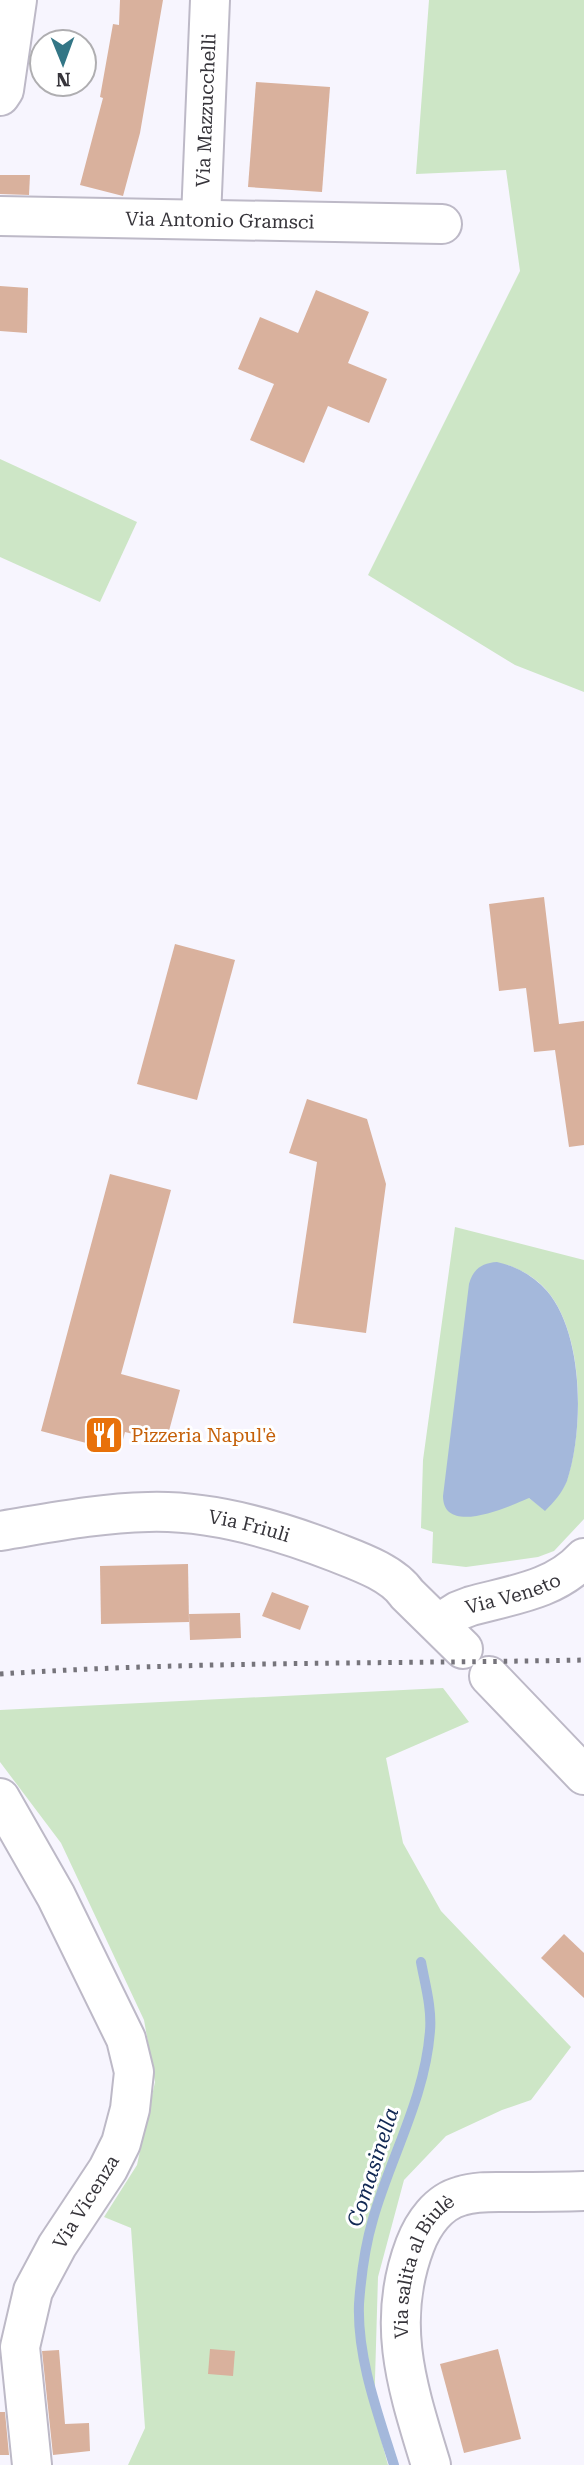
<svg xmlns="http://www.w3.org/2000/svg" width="584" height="2465" font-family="'Roboto Serif',serif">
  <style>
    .green { fill: #cde6c6; fill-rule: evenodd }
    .water { fill: #a4b8db }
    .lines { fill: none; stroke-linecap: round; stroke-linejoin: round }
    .stream { stroke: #a4b8db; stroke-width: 10 }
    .building { fill: #d9b19d }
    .minor-casing { stroke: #bdb9c7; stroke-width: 42 }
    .minor { stroke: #fff; stroke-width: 38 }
    .rail { stroke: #76747b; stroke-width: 5; stroke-dasharray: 3.5 7; stroke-linecap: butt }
    .labels { text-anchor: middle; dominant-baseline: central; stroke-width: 6; stroke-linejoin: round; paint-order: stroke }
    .street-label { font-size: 19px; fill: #37353b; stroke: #fff }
    .food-label { font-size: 19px; fill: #c56008; stroke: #fff; text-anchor: start }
    .water-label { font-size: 21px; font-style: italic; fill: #112853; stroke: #fff }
  </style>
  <rect width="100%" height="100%" fill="#f7f5fe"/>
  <g class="green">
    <path d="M429 0H584V692L515 665 368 575 520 271 506 170 416 174Z"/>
    <path d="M0 459 137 522 100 602 0 557Z"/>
    <path d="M455 1227 584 1260V1519L554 1551 538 1557 466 1567 432 1563 433 1532 421 1528 423 1460ZM508 1265C523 1271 538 1279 548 1292 584 1336 584 1428 567 1480 562 1492 554 1501 545 1510L529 1498Z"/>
    <path d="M443 1688 469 1722 386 1758 403 1843 441 1911 571 2047 531 2100 502 2110 446 2136 404 2180 378 2277 374 2413 388 2465H128L145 2428 131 2228 104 2217 137 2165 155 2082 144 2020 61 1843 0 1762V1710Z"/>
  </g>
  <path class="water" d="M497 1262C516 1266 534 1276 547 1291 584 1334 584 1430 567 1481 562 1493 554 1502 545 1511L529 1498C510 1506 443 1537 443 1496L469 1284C473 1269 482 1263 497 1262Z"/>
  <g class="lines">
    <path class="stream" d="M394 2465C378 2414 357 2358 359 2304 361 2276 365 2246 373 2219 391 2156 425 2098 430 2031 432 2008 425 1984 421 1962"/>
  </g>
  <g class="building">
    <path d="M120 0H163L140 133 123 196 80 185 103 98 100 97 113 24 119 25Z"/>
    <path d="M256 82 330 87 322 192 248 187Z"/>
    <path d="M0 175H30L29 195 0 194Z"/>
    <path d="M0 286 28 288 27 333 0 331Z"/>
    <path d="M316 290 369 312 348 363 387 379 369 423 328 406 304 463 250 440 274 384 238 369 260 317 298 333Z"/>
    <path d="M544 897 559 1024 584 1021V1145L569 1147 555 1050 534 1052 526 988 499 991 489 904Z"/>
    <path d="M175 944 235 960 197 1100 137 1084Z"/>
    <path d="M307 1099 367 1119 386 1184 366 1333 293 1323 317 1162 289 1153Z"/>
    <path d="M110 1174 171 1190 121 1374 180 1390 166 1442 125 1432 121 1447 92 1439 90 1444 41 1431Z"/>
    <path d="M188 1564 189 1622 101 1624 100 1566Z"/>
    <path d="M272 1592 309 1606 300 1630 262 1616Z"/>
    <path d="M240 1613 241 1638 190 1640 189 1614Z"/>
    <path d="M564 1934 584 1953V1998L541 1958Z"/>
    <path d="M210 2349 235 2351 233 2376 208 2374Z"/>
    <path d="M498 2349 521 2439 464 2453 440 2364Z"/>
    <path d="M59 2350 65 2424 89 2423 90 2451 53 2455 42 2351Z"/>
    <path d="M0 2412H5L9 2455H0Z"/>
  </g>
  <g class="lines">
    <g class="minor-casing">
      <g id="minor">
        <path d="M0 96 4 90 17 0"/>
        <path id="s1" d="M0 216 442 224"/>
        <path id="s2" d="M201 218 210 0"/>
        <path id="s3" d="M0 1531C49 1523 98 1513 148 1512 211 1510 276 1529 335 1552 358 1561 393 1573 407 1594L463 1649"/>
        <path id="s4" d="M439 1623 458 1611 471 1606C511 1595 555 1590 584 1558"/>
        <path d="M489 1676 584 1775"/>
        <path d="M0 1798 56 1896 126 2039 134 2072 130 2109 121 2143 108 2169 57 2246 33 2291 20 2347 32 2465"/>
        <path id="s5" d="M431 2465C408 2389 385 2324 415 2245 423 2224 438 2202 461 2196 476 2191 493 2192 509 2192 534 2192 559 2192 584 2191"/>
      </g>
    </g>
    <use href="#minor" class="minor"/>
    <path class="rail" d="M0 1674C195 1661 389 1664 584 1660"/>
  </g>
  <defs>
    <g id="restaurant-square" transform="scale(2.0125)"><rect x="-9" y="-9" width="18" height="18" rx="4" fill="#e8710a" stroke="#fff"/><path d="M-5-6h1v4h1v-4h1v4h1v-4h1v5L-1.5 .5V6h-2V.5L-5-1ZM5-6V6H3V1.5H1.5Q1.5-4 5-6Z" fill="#fff"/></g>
  </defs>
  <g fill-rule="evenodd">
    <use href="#restaurant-square" x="104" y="1435"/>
  </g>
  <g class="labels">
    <g class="street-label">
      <text stroke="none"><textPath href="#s2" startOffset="108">Via Mazzucchelli</textPath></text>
      <text stroke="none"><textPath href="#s1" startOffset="220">Via Antonio Gramsci</textPath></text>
      <text stroke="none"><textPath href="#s3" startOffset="252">Via Friuli</textPath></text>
      <text stroke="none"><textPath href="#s4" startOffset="80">Via Veneto</textPath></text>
      <text transform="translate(86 2202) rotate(-58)">Via Vicenza</text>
      <text stroke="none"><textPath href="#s5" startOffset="208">Via salita al Biulè</textPath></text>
    </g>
    <g class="food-label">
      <text x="131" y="1435">Pizzeria Napul'è</text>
    </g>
    <g class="water-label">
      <text transform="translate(373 2167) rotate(-72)">Comasinella</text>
    </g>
  </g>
  <g transform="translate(63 63) rotate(179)"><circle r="33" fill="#ffffff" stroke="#afaeb1" stroke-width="2"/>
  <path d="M0-5L12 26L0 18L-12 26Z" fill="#337686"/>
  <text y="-10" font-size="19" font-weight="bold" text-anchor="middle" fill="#37353b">N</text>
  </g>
</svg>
